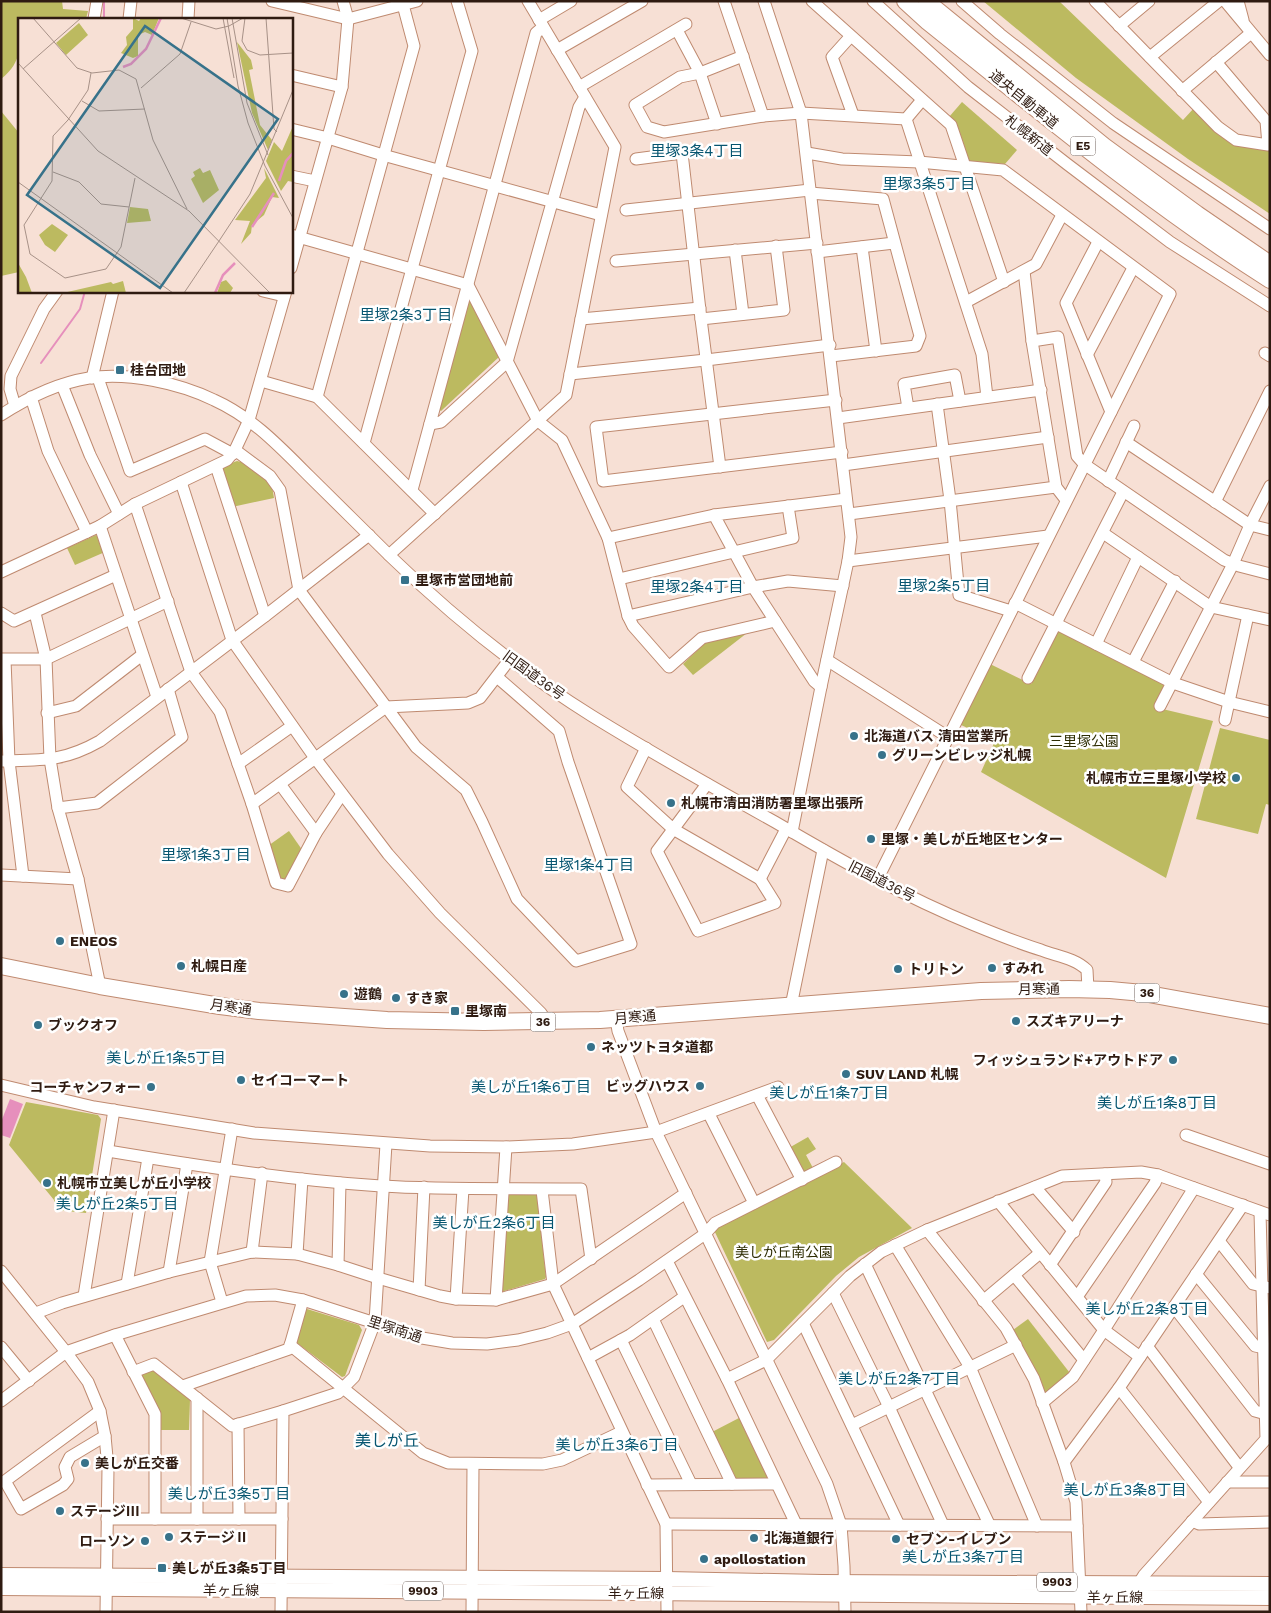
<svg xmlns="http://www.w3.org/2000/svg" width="1271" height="1613" font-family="'Work Sans','Noto Sans JP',sans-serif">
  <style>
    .green { fill: #bcba60 }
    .water { fill: #e68fbc }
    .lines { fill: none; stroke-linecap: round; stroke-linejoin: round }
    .stream { stroke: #e68fbc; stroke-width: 2 }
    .minor-casing { stroke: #bf8a70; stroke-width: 13 }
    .major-casing { stroke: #bf8a70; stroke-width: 16 }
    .highway-casing { stroke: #bf8a70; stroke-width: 18 }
    .minor { stroke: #fff; stroke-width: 11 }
    .major { stroke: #fff; stroke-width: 14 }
    .highway { stroke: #fff; stroke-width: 16 }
    .poi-dot { fill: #37728a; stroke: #fff; stroke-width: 2 }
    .labels { text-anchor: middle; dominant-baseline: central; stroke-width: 5; stroke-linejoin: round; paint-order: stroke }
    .shield { fill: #fff; stroke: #6d5f58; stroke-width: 1 }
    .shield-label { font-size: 12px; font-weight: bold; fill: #2f1b11 }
    .street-label { font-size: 14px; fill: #2f1b11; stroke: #fff }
    .poi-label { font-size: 14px; font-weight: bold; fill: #2f1b11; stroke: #fff; text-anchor: start }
    .park-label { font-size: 14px; fill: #2e2d03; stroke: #fff }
    .neighbourhood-label { font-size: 15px; fill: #065570; stroke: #fff }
    .quarter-label { font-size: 16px; fill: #065570; stroke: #fff }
    .inset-river { fill: none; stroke: #e68fbc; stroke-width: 2.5 }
    .inset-road { fill: none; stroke: #a79187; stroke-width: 1 }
    .view { fill: #37728a; fill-opacity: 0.15; stroke: #37728a; stroke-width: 2.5 }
    .inset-edge { fill: none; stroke: #2f1b11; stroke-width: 2.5 }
  </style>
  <rect width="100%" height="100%" fill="#f7e0d5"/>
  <g class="green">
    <path d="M1 1H62L63 9 88 11 86 19H19C19 45 24 61 1 79Z"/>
    <path d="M983 1H1059L1183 120 1194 108 1225 137 1270 150V214L1188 159 1076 78Z"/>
    <path d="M962 102 1017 150 1005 164 965 161 949 117Z"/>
    <path d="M1 111 19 133V272L1 276Z"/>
    <path d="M467 302H472L500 356 441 411 437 408Z"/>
    <path d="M237 461 241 462 269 481 272 486 274 498 232 507 221 467Z"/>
    <path d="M96 535 101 538 105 552 75 565 67 548Z"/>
    <path d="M1058 631 1161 682 1164 686 1154 707 1213 721 1166 878 981 772 995 741 959 724 988 663 1031 684Z"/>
    <path d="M747 633 693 675 683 664 706 642Z"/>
    <path d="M1220 728 1270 740V805L1266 804 1258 834 1196 819Z"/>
    <path d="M289 831 305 854 288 886 276 883 265 848Z"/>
    <path d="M26 1102 98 1115 101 1119 86 1213 56 1210 54 1200 9 1145Z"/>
    <path d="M808 1137 816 1149 806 1155 813 1168 802 1173 787 1149Z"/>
    <path d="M844 1162 912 1228 859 1257 836 1276 774 1340 767 1342 713 1228Z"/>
    <path d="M506 1193H534L537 1195 546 1277 545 1279 501 1292Z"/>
    <path d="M307 1309 359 1325 362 1330 345 1376 342 1377 297 1343 295 1339 305 1310Z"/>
    <path d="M1028 1319 1073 1377 1042 1403 1009 1333Z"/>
    <path d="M155 1370 187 1395 190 1400 189 1430H157L140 1377 142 1374Z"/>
    <path d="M739 1418 768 1478 766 1480 737 1481 735 1479 712 1432Z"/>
  </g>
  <path class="water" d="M10 1099 23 1104 10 1138 1 1135V1122Z"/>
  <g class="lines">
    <g class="stream">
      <path d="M104 1V19"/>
      <path d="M41 363 80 309 85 291"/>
    </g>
    <g class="minor-casing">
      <g id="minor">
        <path d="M272 1 348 19 417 1"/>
        <path d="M724 1 763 116"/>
        <path d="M764 1 801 113 851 537 848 561 821 687 792 832"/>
        <path d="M812 1 951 125 1004 282"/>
        <path d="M873 1 968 87 1067 164 1170 242 1270 306"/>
        <path d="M962 1 1000 34 1113 123 1270 229"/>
        <path d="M1095 1 1218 127 1236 140 1268 145 1266 121 1216 62"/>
        <path d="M1225 1 1270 55"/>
        <path d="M1238 1 1243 20"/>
        <path d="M94 19 97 1"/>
        <path d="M129 19 131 1"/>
        <path d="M188 19 189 1"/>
        <path d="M539 20 571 1"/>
        <path d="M1119 26 1149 1"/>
        <path d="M677 30 700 73 717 124"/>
        <path d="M850 37 832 57 853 115"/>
        <path d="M557 50 642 1"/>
        <path d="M743 56 700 73 680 77 635 105 647 127 664 132 763 116 801 113 906 119 922 100"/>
        <path d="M1150 57 1219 1"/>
        <path d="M291 75 342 87"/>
        <path d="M579 87 686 24"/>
        <path d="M1182 91 1251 33"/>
        <path d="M906 119 982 354 987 397"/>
        <path d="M291 129 328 138 383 155 601 215"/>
        <path d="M807 153 842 159 919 162 1003 170 1170 294 877 880"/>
        <path d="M636 159 682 153 701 319 720 467"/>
        <path d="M291 176 315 181"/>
        <path d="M810 193 883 199 920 336 916 346 831 356"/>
        <path d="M626 210 810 190"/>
        <path d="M291 235 468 285 538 421 562 440 608 538 628 616 633 626 669 667 702 638 775 621"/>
        <path d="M1098 242 1066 303 1111 412"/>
        <path d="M862 247 876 351"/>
        <path d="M735 250 743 314"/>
        <path d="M817 252 894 243"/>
        <path d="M616 261 817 243"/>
        <path d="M291 268 342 87 348 19 343 1"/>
        <path d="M1024 271 1032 341 1056 487 1066 500"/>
        <path d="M263 291 284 296"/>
        <path d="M966 302 1036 264 1062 215"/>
        <path d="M581 319 700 308"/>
        <path d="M701 319 784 310 776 246"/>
        <path d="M1032 341 1058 337 1077 456 1084 464 1224 560 1239 566 1270 574"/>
        <path d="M1265 353 1270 356"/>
        <path d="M1087 355 1133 268"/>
        <path d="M570 374 706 360 830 345"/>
        <path d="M92 378 113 291"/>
        <path d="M98 378 130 471 205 439 233 454"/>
        <path d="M261 381 317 397 435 514"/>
        <path d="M62 385 90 455 119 514"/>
        <path d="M31 397 48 451 87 532"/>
        <path d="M317 397 414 46 402 1"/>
        <path d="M836 400 596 427 603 481 842 452"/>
        <path d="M937 404 950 500 959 595 1011 611"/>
        <path d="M15 406 10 389 11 376 44 309 57 291"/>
        <path d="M908 408 904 384 955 375 960 401"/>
        <path d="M1 415C27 398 58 383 89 378 128 372 179 383 214 400 252 417 280 447 309 476 336 503 364 530 391 557 452 616 520 671 592 716 652 753 714 788 775 822 840 860 905 897 974 925 996 934 1018 943 1041 950 1056 956 1075 958 1087 970L1088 989"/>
        <path d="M838 418 1041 390"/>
        <path d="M430 424 441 422 507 362 579 107 585 97"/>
        <path d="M1126 442 1250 525 1270 530"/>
        <path d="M364 443 472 51 457 1"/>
        <path d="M235 450 270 476 280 490 299 590 416 747 466 790 482 822 517 899 576 961 631 944 568 762 559 731 497 677"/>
        <path d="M843 465 1048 437"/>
        <path d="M216 466 265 616"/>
        <path d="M1108 481 1134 426"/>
        <path d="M181 482 232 640 315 758 388 854 440 913 541 1013 547 1022"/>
        <path d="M412 490 536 33 543 27"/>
        <path d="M1215 502 1270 391"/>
        <path d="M135 504 191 672 220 712 252 804 276 883 288 886 316 833 342 794"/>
        <path d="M849 514 1056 487"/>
        <path d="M100 526 157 697"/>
        <path d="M1103 533 1211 607 1270 620"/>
        <path d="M608 538 714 515"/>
        <path d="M389 555 566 395 615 147 528 1"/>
        <path d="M848 561 1048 536"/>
        <path d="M1 572 100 526 135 504 227 460 235 450 249 420 286 291"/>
        <path d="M619 579 793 538 788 506"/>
        <path d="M1015 603 1173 683 1229 702 1270 712"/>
        <path d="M1 613 14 621 116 575"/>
        <path d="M35 613 46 659 50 759 58 808 78 879 100 986"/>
        <path d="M628 616 753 587 788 581 843 586"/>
        <path d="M1096 644 1138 557"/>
        <path d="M1 659H46L168 601"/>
        <path d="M5 660 9 761 23 876"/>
        <path d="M827 660 948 737"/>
        <path d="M1133 662 1175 581"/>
        <path d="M1028 678 1123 492"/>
        <path d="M821 687 814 681 753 587 714 515 846 499"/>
        <path d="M1160 706 1233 564 1250 525 1270 486"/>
        <path d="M47 713 76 706 142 655"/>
        <path d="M1225 720 1248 615"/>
        <path d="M646 748 627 787 673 829 760 879 775 903 698 931 657 851 707 784"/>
        <path d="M1 761C42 760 63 762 100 741L265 616 369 535"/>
        <path d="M238 764 292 726"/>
        <path d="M280 784 316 833"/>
        <path d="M252 804 386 707 468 703 480 698 510 659"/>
        <path d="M58 808 97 803 182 737 168 689"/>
        <path d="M1 875 78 879"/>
        <path d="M760 879 786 829"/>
        <path d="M791 1006 823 850"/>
        <path d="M616 1019 618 1031 656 1132 827 1484 841 1525 844 1566 845 1612"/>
        <path d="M1 1085 94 1107 254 1133 430 1146 506 1147 573 1144 656 1132 778 1087"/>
        <path d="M757 1095 802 1180"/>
        <path d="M709 1114 754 1203"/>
        <path d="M1186 1135 1270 1164"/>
        <path d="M108 1151C198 1166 290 1180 381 1186 448 1190 515 1188 581 1189L591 1259"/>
        <path d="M1035 1187 1074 1232"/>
        <path d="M542 1190 553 1284 666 1524 667 1612"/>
        <path d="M998 1201 1104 1330 1140 1357"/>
        <path d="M927 1230 1062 1176 1141 1172 1158 1175 1270 1215"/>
        <path d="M1219 1241 1253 1284 1270 1288"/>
        <path d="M895 1245 970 1367 1037 1526"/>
        <path d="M252 1252 262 1173"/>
        <path d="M297 1254 302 1179"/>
        <path d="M667 1261 727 1379 796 1524"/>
        <path d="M865 1264 990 1526"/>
        <path d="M338 1265 340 1183"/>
        <path d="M1050 1265 1106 1182 1105 1174"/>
        <path d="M1 1271 66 1352 88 1382 100 1411 105 1436 108 1468 106 1612"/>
        <path d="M169 1272 187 1164"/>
        <path d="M1196 1274 1255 1346 1270 1349"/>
        <path d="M1014 1275 1084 1360"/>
        <path d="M127 1284 148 1158"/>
        <path d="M419 1290 424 1187"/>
        <path d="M833 1293 889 1407 943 1525"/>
        <path d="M84 1296 114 1110"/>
        <path d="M1077 1297 1155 1183 1158 1175"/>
        <path d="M456 1299 463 1189"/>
        <path d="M496 1300 506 1147"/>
        <path d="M983 1301 1040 1253"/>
        <path d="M222 1302 210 1262 232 1129"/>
        <path d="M1174 1307 1255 1411 1266 1414"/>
        <path d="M36 1313 62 1303 169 1272 252 1252 297 1254 338 1265 378 1278 440 1296 456 1299 496 1300 553 1284 686 1193"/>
        <path d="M653 1319 732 1484"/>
        <path d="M803 1323 899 1525"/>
        <path d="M115 1335 155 1414V1519"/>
        <path d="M621 1340 691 1484"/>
        <path d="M290 1345 423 1453 448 1463 543 1464 562 1460 621 1432"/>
        <path d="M1147 1346 1239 1467"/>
        <path d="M1 1347 29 1381"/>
        <path d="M588 1358 630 1335 684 1297"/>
        <path d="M133 1372 154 1364 232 1426 283 1411"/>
        <path d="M727 1379 766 1360 850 1276 881 1252 927 1230 1006 1328 1034 1379 1064 1462 1076 1502 1081 1612"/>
        <path d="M183 1386 289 1349 303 1300"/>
        <path d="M197 1398V1519"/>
        <path d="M1 1401 66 1352 115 1335 246 1296 275 1295 303 1300 422 1338 452 1343 487 1344 518 1340 547 1333 572 1324 639 1280 705 1234 715 1223 836 1162"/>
        <path d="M1042 1403 1073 1377 1104 1330 1194 1188"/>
        <path d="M100 1411 5 1481 21 1509 63 1485 68 1479 65 1467 70 1457 105 1436"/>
        <path d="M238 1424 239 1519"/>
        <path d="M852 1425 1016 1345"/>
        <path d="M1064 1462 1119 1388"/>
        <path d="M1227 1482H1270"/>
        <path d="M647 1485 776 1484"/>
        <path d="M1209 1502 1119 1388 1243 1205"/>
        <path d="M107 1519H282"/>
        <path d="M1192 1521 1199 1524 1270 1522"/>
        <path d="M666 1524 1077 1526"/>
        <path d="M1139 1590V1583L1144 1575 1266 1439 1260 1212"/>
        <path d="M281 1612 283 1411 338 1393 354 1377 375 1322 386 1144"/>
        <path d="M472 1612 473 1464"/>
      </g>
    </g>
    <g class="major-casing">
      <g id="major">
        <path d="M1 1575 667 1579 822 1582 1270 1584"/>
        <path d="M1 1588 1270 1598"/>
      </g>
    </g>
    <g class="highway-casing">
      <g id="highway">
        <path d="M905 1 928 22C1039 111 1149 203 1270 280"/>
        <path d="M926 1 1104 146 1197 214 1270 264"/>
        <path d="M1 966 100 986 220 1006 259 1011 387 1020 484 1022 600 1020 981 991 1069 989 1110 990 1143 993 1270 1016"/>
      </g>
    </g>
    <use href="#minor" class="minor"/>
    <use href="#major" class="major"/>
    <use href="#highway" class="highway"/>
  </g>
  <g class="poi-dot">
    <rect x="115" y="365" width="10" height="10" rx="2.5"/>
    <rect x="400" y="575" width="10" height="10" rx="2.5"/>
    <circle cx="854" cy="736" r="5"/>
    <circle cx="882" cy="755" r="5"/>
    <circle cx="1236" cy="778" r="5"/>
    <circle cx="671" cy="803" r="5"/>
    <circle cx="871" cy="839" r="5"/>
    <circle cx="60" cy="941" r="5"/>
    <circle cx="181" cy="966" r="5"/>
    <circle cx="992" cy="968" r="5"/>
    <circle cx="898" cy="969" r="5"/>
    <circle cx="344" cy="994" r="5"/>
    <circle cx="396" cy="998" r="5"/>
    <rect x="450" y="1006" width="10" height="10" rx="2.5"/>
    <circle cx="1016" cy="1021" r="5"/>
    <circle cx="38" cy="1025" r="5"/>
    <circle cx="591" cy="1047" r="5"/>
    <circle cx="1173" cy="1060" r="5"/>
    <circle cx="846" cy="1074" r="5"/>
    <circle cx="241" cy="1080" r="5"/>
    <circle cx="700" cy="1086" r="5"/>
    <circle cx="151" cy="1087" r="5"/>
    <circle cx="47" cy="1183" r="5"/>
    <circle cx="85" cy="1463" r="5"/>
    <circle cx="60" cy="1511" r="5"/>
    <circle cx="169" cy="1537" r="5"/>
    <circle cx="754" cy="1538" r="5"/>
    <circle cx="896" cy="1539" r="5"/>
    <circle cx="145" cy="1541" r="5"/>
    <circle cx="704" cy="1559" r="5"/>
    <rect x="157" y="1563" width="10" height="10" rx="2.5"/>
  </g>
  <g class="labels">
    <g class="shield">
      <rect x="1070.5" y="136.5" width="25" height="19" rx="4"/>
      <rect x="1134.5" y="983.5" width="25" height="19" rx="4"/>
      <rect x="530.5" y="1012.5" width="25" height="19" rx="4"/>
      <rect x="1037" y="1572.5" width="40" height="19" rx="4"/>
      <rect x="403" y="1581.5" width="40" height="19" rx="4"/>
    </g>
    <g class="shield-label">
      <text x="1083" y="146">E5</text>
      <text x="1147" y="993">36</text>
      <text x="543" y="1022">36</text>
      <text x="1057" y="1582">9903</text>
      <text x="423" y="1591">9903</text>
    </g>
    <g class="street-label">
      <text transform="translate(1024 99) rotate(39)">道央自動車道</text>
      <text transform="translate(1029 135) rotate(38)">札幌新道</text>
      <text transform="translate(534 675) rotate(36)">旧国道36号</text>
      <text transform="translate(882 881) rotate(27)">旧国道36号</text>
      <text transform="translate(1039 989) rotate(-1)">月寒通</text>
      <text transform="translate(231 1007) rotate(8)">月寒通</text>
      <text transform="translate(635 1017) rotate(-5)">月寒通</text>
      <text transform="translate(395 1329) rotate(18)">里塚南通</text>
      <text x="231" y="1590">羊ヶ丘線</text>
      <text x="636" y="1593">羊ヶ丘線</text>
      <text x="1115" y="1597">羊ヶ丘線</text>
    </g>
    <g class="poi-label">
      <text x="130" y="370">桂台団地</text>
      <text x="415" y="580">里塚市営団地前</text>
      <text x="864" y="736">北海道バス 清田営業所</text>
      <text x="892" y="755">グリーンビレッジ札幌</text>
      <text x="1226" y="778" text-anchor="end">札幌市立三里塚小学校</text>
      <text x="681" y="803">札幌市清田消防署里塚出張所</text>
      <text x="881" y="839">里塚・美しが丘地区センター</text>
      <text x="70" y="941">ENEOS</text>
      <text x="191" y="966">札幌日産</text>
      <text x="1002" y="968">すみれ</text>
      <text x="908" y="969">トリトン</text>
      <text x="354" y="994">遊鶴</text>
      <text x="406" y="998">すき家</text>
      <text x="465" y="1011">里塚南</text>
      <text x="1026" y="1021">スズキアリーナ</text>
      <text x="48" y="1025">ブックオフ</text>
      <text x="601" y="1047">ネッツトヨタ道都</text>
      <text x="1163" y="1060" text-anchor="end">フィッシュランド+アウトドア</text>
      <text x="856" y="1074">SUV LAND 札幌</text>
      <text x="251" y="1080">セイコーマート</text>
      <text x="690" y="1086" text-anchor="end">ビッグハウス</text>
      <text x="141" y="1087" text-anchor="end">コーチャンフォー</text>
      <text x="57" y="1183">札幌市立美しが丘小学校</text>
      <text x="95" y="1463">美しが丘交番</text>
      <text x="70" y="1511">ステージⅢ</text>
      <text x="179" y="1537">ステージⅡ</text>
      <text x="764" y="1538">北海道銀行</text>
      <text x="906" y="1539">セブン-イレブン</text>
      <text x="135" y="1541" text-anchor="end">ローソン</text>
      <text x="714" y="1559">apollostation</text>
      <text x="172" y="1568">美しが丘3条5丁目</text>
    </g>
    <g class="park-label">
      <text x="1084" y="741">三里塚公園</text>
      <text x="784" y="1252">美しが丘南公園</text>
    </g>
    <g class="neighbourhood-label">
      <text x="697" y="151">里塚3条4丁目</text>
      <text x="929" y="184">里塚3条5丁目</text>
      <text x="406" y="315">里塚2条3丁目</text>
      <text x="944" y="586">里塚2条5丁目</text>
      <text x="697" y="587">里塚2条4丁目</text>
      <text x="206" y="855">里塚1条3丁目</text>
      <text x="589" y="865">里塚1条4丁目</text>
      <text x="166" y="1058">美しが丘1条5丁目</text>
      <text x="531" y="1087">美しが丘1条6丁目</text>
      <text x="829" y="1093">美しが丘1条7丁目</text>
      <text x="1157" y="1103">美しが丘1条8丁目</text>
      <text x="117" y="1204">美しが丘2条5丁目</text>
      <text x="494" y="1223">美しが丘2条6丁目</text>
      <text x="1147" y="1309">美しが丘2条8丁目</text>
      <text x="899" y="1379">美しが丘2条7丁目</text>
      <text x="617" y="1445">美しが丘3条6丁目</text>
      <text x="1125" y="1490">美しが丘3条8丁目</text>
      <text x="229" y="1494">美しが丘3条5丁目</text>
      <text x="963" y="1557">美しが丘3条7丁目</text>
    </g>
    <g class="quarter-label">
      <text x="387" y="1440">美しが丘</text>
    </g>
  </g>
  <g transform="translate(18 18)">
    <rect width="275" height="275" fill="#f7e0d5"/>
    <path d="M115 0 121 3 123 0H141L134 17 127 14 120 17V38L115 40 103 35 109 27 108 19 115 11ZM61 5 70 17 48 37 38 25ZM219 24 233 42 235 51 231 52 242 107 254 122 250 132 234 95ZM275 108V164L270 163 263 173 248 143 256 124 264 133ZM182 150 185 155 192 152 201 172 185 185 173 161 177 158 175 154ZM246 150 261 180 254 179 246 197 234 207 233 215 223 226 232 203 217 202 248 160ZM112 189 130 191 133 203 109 205ZM34 206 50 217 37 234 27 227 21 217ZM0 245 8 259 14 275H0ZM208 262 215 270 212 275H199L203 264ZM105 263 108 275H45L93 264 95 266Z" fill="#bcba60"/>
    <path class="inset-river" d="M105 49 113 46 128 31 143 0M261 163 268 143 275 135M234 209 256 175M197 275 205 257 217 245"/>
    <path class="inset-road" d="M15 0 59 50 74 55 101 52 118 61 135 122 169 191M163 0 198 11 211 8 225 0M205 0 216 60M209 0 220 68 230 105 247 148 275 200M214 0 229 85 250 137M227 0 224 23 229 32 242 37 275 35M248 0 256 111 259 114M0 45 80 133 171 193 252 275M5 51 63 0M73 55 70 72 50 102 35 118 34 163 6 207 12 236 47 260 88 251 103 229 117 160M123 70 162 36 173 4M64 83 81 93 127 91M35 154 61 164 83 186 111 189M0 164 155 275M201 223 232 176 275 72M166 275 201 223"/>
    <path class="view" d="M127 8 260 101 142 270 9 177Z"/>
    <rect width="275" height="275" class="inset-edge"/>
  </g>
  <rect width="1271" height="1613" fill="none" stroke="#2f1b11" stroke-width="5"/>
</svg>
